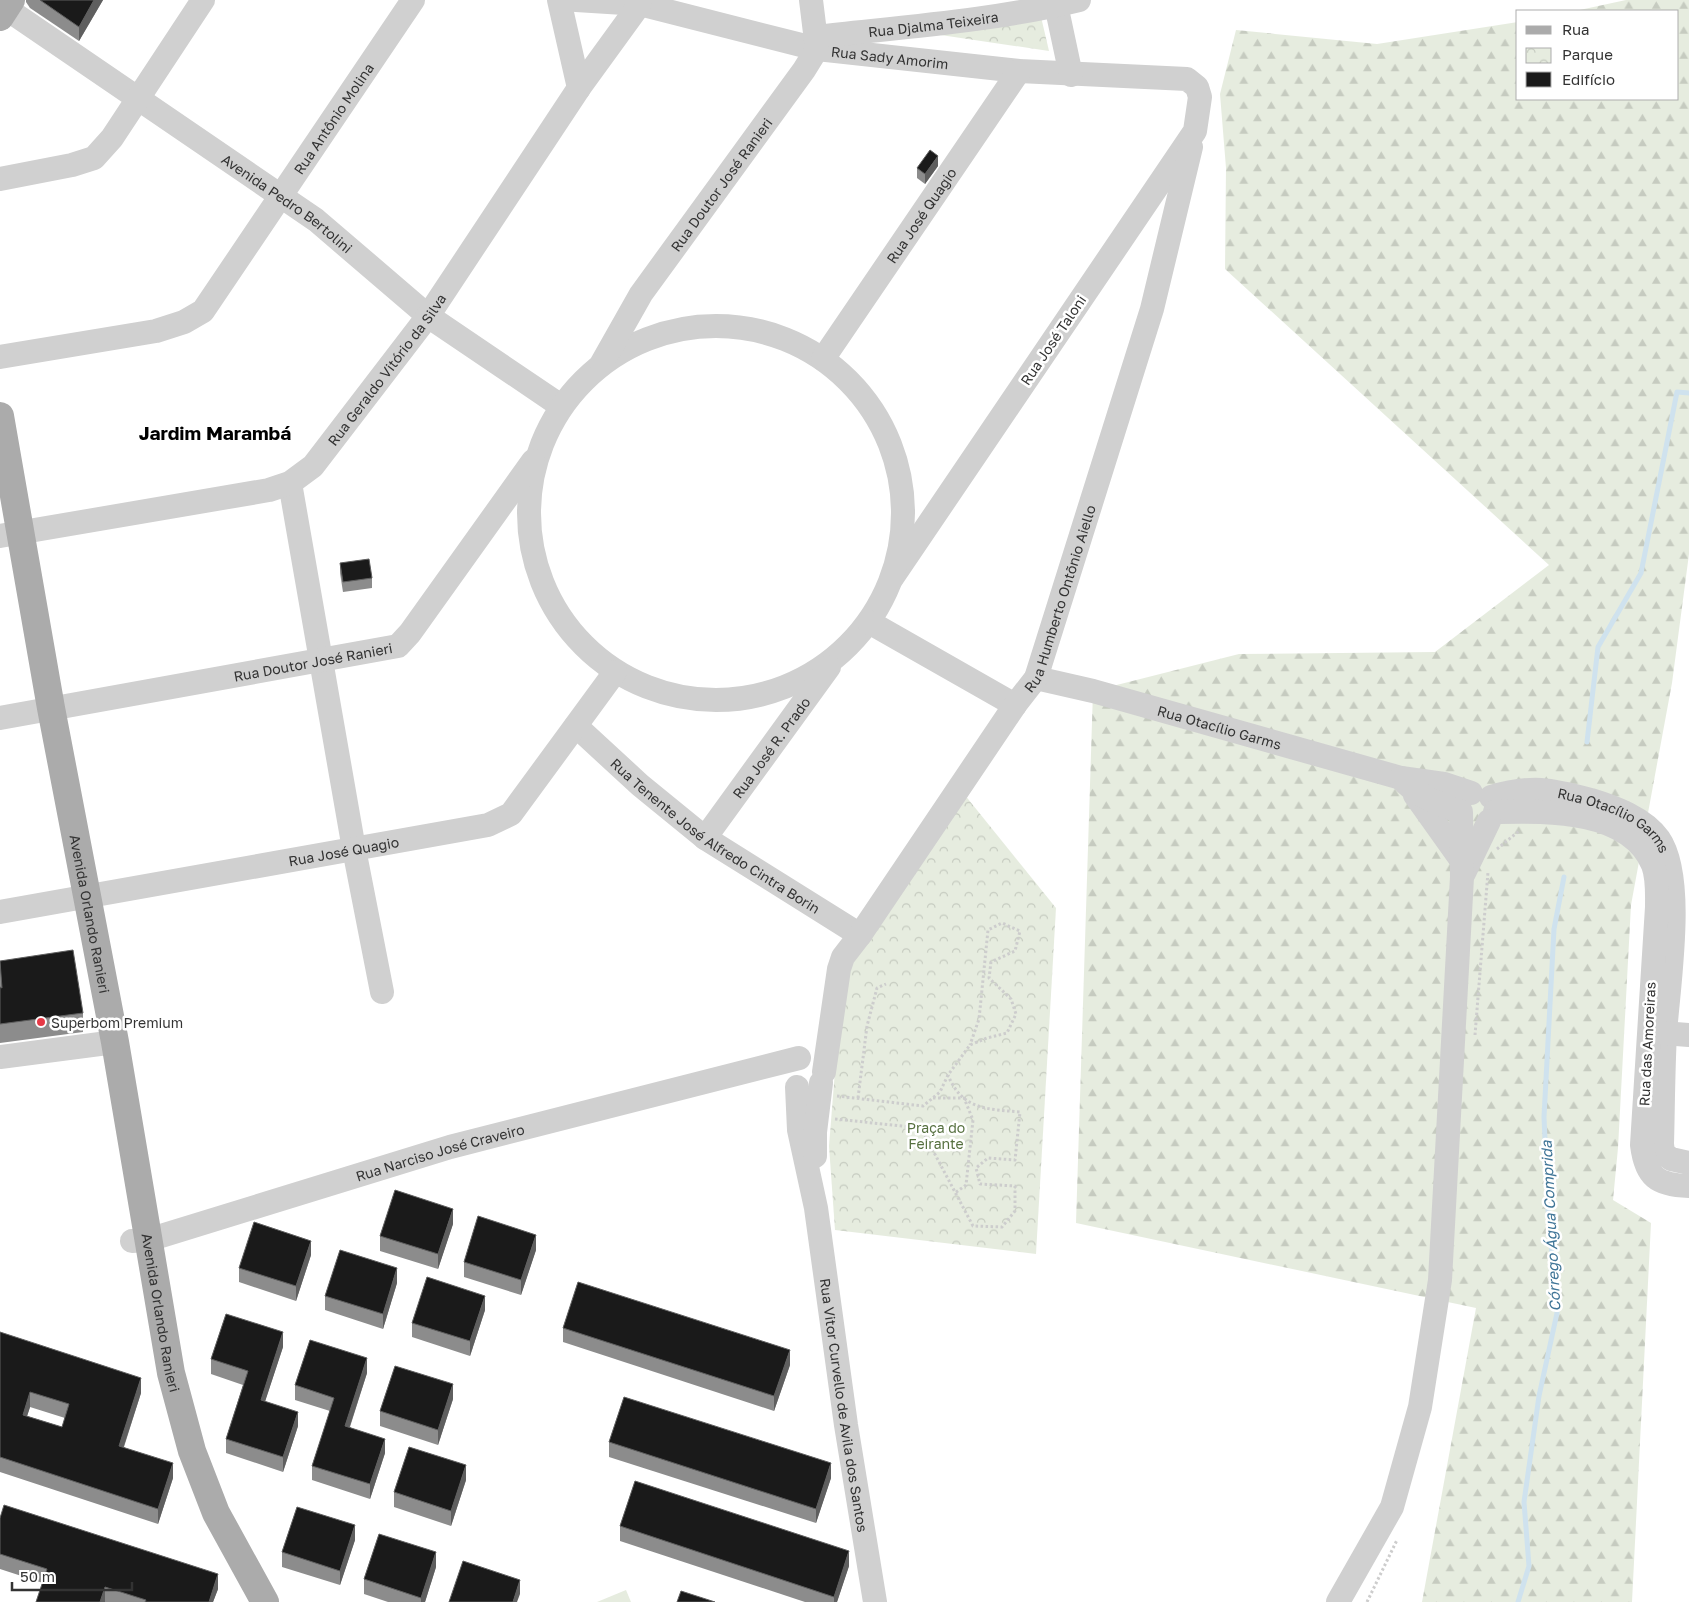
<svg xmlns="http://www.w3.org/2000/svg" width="1689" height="1602" font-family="'Golos Text',sans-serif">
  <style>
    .forest { fill: url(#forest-firs) }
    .park { fill: url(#park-crowns) }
    .pitch { fill: #e6ecdf }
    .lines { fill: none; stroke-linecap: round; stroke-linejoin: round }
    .stream { stroke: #cfe2ee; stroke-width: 5 }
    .path { stroke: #cdcdcd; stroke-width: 3; stroke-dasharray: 2.5 2.5; stroke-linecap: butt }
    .minor { stroke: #d0d0d0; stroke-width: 24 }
    .major { stroke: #ababab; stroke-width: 28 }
    .wall { fill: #8c8c8c; fill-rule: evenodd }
    .shaded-wall { fill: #5f5f5f }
    .building { fill: #1a1a1a; stroke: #5f5f5f; fill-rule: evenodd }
    .poi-dot { fill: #e63946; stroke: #fff; stroke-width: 2 }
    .labels { text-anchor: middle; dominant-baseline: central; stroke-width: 5; stroke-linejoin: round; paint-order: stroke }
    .street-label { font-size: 14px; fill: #333; stroke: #fff }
    .poi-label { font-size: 14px; fill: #333; stroke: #fff; text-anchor: start }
    .park-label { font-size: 14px; fill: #56703f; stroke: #fff }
    .water-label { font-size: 15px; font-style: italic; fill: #3f7597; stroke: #fff }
    .district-label { font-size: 19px; font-weight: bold; fill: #000; stroke: #fff }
  </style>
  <defs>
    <pattern id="forest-firs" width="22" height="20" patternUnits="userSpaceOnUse" patternTransform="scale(1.25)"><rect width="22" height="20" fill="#e6ecdf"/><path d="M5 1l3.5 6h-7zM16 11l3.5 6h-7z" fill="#c6cbc0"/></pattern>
    <pattern id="park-crowns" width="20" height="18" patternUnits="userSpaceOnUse" patternTransform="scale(1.25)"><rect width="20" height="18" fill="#e6ecdf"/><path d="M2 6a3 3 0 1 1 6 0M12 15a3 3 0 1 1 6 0" fill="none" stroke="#c6cbc0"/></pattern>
  </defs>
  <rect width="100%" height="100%" fill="#fff"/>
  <path class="forest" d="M1626 0H1689V554L1672 683 1631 905 1618 1148 1613 1200 1651 1223 1632 1602H1422L1476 1308 1076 1223 1093 691 1239 654 1435 652 1549 565 1225 269 1226 168 1220 94 1236 30 1377 44 1518 22V99H1678V11H1575Z"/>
  <g class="park">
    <path d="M1038 4 1049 51 880 26Z"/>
    <path d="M960 789 1056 908 1036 1254 835 1230 829 1146 838 1033 851 961Z"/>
  </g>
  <path class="pitch" d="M626 1590 631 1602H597Z"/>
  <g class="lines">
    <g class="stream">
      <path d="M1587 742 1598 647 1641 573 1677 392 1689 393"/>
      <path d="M1518 1602 1529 1566 1524 1502 1539 1396 1557 1313 1548 1209 1544 1117 1554 929 1564 877"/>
    </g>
    <g class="path">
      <path d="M1497 849 1519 831"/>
      <path d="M1475 1035 1488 872"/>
      <path d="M837 1096 923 1106 940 1092 948 1075 970 1045 987 1038 1007 1033 1016 1014 1011 999 989 978 991 962 1015 951 1020 931 1002 923 988 930 979 1019 970 1045"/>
      <path d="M858 1098 867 1026 877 988 886 984"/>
      <path d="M933 1098H964L973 1120 966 1185 955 1193"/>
      <path d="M835 1119 921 1128 973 1226 1002 1227 1015 1211V1186L980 1184 976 1168 988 1158 1015 1160 1020 1112C987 1109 962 1110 948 1075"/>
      <path d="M1367 1602 1397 1540"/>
    </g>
    <g class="minor">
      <path d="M559 0 579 88"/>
      <path id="s1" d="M576 0 640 4 817 49 1019 71 1187 79 1197 87 1200 97 1195 131 892 578"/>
      <path d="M1055 0 1071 75"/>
      <path id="s2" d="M7 9 316 220 428 316 561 406"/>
      <path id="s3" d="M815 37C903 27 993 21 1079 0"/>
      <path d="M0 179 72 165 94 158 112 138 203 0"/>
      <circle cx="716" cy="513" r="187"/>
      <path id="s4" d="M0 357 156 331 184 322 203 311 413 0"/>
      <path id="s5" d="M823 359 1019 71"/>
      <path id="s6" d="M602 363 641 294 804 70 817 49 811 0"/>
      <path d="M290 483 354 849 382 992"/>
      <path id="s7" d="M0 536 269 490 290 483 313 466 428 316 579 88 640 4"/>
      <path d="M869 622 1015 705"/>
      <path id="s8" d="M1036 678 1093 691 1401 778 1444 784 1471 793"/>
      <path id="s9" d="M0 718 398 646 410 633 533 461"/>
      <path id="s10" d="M576 726 640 785 705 838 860 935"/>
      <path d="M1415 795 1462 861"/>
      <path id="s11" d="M1491 797C1532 785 1550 789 1591 800 1614 807 1644 818 1659 839 1686 878 1668 987 1665 1034 1663 1071 1663 1107 1662 1144L1663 1153 1671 1159 1689 1163"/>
      <path d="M1495 812C1545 811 1630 808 1653 865 1658 878 1657 893 1657 907L1642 1145C1646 1177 1657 1185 1689 1186"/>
      <path id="s12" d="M705 838 829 667"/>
      <path d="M1464 873 1489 821"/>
      <path id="s13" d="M0 912 488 825 511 814 615 672"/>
      <path d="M1650 1032 1689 1035"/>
      <path d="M0 1057 115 1042"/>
      <path id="s14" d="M824 1072 839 969 843 957 860 935 1015 705 1036 678 1152 309 1191 147"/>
      <path id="s15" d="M797 1087 799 1130 816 1208 846 1425 875 1602"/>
      <path d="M815 1156V1132L821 1083"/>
      <path id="s16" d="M132 1241 148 1240 450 1147 799 1058"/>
      <path d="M1338 1602 1392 1507 1420 1407 1440 1280 1462 877 1461 812C1439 804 1416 796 1401 778"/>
    </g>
    <g class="major">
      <path d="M0 17 11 0"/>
      <path id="s17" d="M0 416 51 708 115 1042 171 1373 192 1451 216 1513 265 1602"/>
    </g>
  </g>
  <g class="wall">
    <path d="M26 0H103L79 41 30 8 26 2Z"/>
    <path d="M938 166 925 184 917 178V168Z"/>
    <path d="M340 563 372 578V588L343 592 340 573Z"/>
    <path d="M0 961 83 1013V1032L0 1043Z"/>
    <path d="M453 1224 438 1269 380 1251V1236Z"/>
    <path d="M536 1250 521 1295 464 1277V1262Z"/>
    <path d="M311 1255 296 1301 239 1282V1268Z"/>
    <path d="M397 1283 383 1329 325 1310V1296Z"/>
    <path d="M485 1310 470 1356 412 1337V1323Z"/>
    <path d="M563 1328 790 1365 774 1411 563 1342Z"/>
    <path d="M0 1332 141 1393 124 1447 173 1478 158 1524 0 1472ZM30 1407 65 1418 62 1427 27 1416Z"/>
    <path d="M283 1347 265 1401 298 1426 283 1472 226 1453V1439L243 1385 211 1374V1359Z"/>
    <path d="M367 1373 350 1427 385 1453 370 1499 312 1480V1466L330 1411 295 1400V1385Z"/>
    <path d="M453 1399 438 1445 380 1426V1411Z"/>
    <path d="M609 1442 831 1478 816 1523 609 1457Z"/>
    <path d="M466 1480 451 1526 394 1507V1492Z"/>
    <path d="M0 1518 218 1589 213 1602H36L43 1583 0 1569Z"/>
    <path d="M620 1526 849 1566 837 1602H805L620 1541Z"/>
    <path d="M355 1540 340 1585 282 1567V1552Z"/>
    <path d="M436 1567 425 1602H388L364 1594V1579Z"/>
  </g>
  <g class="shaded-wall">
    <path d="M94 0H103L79 41V27Z"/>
    <path d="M938 156V166L925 184V174Z"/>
    <path d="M453 1209V1224L438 1269V1254Z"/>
    <path d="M536 1235V1250L521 1295V1280Z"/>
    <path d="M311 1241V1255L296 1301V1286Z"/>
    <path d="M397 1268V1283L383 1329V1314Z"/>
    <path d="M485 1296V1310L470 1356V1341Z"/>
    <path d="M283 1332V1347L261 1414V1400Z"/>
    <path d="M790 1350V1365L774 1411V1396Z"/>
    <path d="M367 1358V1373L345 1441V1426Z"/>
    <path d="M141 1378V1393L119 1461V1446Z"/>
    <path d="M453 1384V1399L438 1445V1430Z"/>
    <path d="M30 1392V1407L23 1429V1415Z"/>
    <path d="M298 1412V1426L283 1472V1457Z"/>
    <path d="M385 1439V1453L370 1499V1484Z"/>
    <path d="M173 1463V1478L158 1524V1509Z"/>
    <path d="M831 1463V1478L816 1523V1509Z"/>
    <path d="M466 1465V1480L451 1526V1511Z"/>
    <path d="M355 1525V1540L340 1585V1571Z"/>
    <path d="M849 1551V1566L837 1602H834V1597Z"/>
    <path d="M436 1552V1567L425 1602H421V1598Z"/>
    <path d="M218 1574V1589L213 1602H209Z"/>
    <path d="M520 1580V1594L517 1602H513Z"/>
    <path d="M105 1587V1602H100Z"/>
  </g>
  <g class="building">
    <path d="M40 0H94L79 27Z"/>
    <path d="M930 150 938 156 925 174 917 168Z"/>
    <path d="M369 559 372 578 343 582 340 563Z"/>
    <path d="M73 950 83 1013 0 1024V987L2 988 0 961Z"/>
    <path d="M395 1190 453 1209 438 1254 380 1236Z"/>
    <path d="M478 1216 536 1235 521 1280 464 1262Z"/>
    <path d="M254 1222 311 1241 296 1286 239 1268Z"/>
    <path d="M340 1250 397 1268 383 1314 325 1296Z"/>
    <path d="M427 1277 485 1296 470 1341 412 1323Z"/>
    <path d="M578 1282 790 1350 774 1396 563 1328Z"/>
    <path d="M226 1314 283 1332 261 1400 298 1412 283 1457 226 1439 248 1371 211 1359Z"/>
    <path d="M0 1332 141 1378 119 1446 173 1463 158 1509 0 1457ZM30 1392 69 1404 62 1427 23 1415Z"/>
    <path d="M310 1340 367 1358 345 1426 385 1439 370 1484 312 1466 334 1398 295 1385Z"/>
    <path d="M395 1366 453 1384 438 1430 380 1411Z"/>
    <path d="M624 1397 831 1463 816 1509 609 1442Z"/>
    <path d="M409 1447 466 1465 451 1511 394 1492Z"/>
    <path d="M635 1481 849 1551 834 1597 620 1526Z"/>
    <path d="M4 1505 218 1574 209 1602H145L146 1600 105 1587 100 1602H36L47 1569 0 1554V1518Z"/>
    <path d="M297 1507 355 1525 340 1571 282 1552Z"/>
    <path d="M379 1534 436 1552 421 1598 364 1579Z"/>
    <path d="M463 1561 520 1580 513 1602H449Z"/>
    <path d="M681 1591 715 1602H677Z"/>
  </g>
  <circle class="poi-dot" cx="41" cy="1022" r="5"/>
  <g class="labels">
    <g class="street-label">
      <text stroke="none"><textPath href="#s3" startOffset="119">Rua Djalma Teixeira</textPath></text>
      <text stroke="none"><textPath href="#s1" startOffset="320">Rua Sady Amorim</textPath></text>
      <text stroke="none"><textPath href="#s4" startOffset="442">Rua Antônio Molina</textPath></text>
      <text stroke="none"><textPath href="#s6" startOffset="215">Rua Doutor José Ranieri</textPath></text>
      <text stroke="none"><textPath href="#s2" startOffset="341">Avenida Pedro Bertolini</textPath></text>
      <text stroke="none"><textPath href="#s5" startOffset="174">Rua José Quagio</textPath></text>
      <text transform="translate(1053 340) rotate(-56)">Rua José Taloni</text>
      <text stroke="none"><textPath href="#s7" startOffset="445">Rua Geraldo Vitório da Silva</textPath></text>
      <text stroke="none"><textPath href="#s14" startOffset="539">Rua Humberto Ontõnio Aiello</textPath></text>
      <text stroke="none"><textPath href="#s9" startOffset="318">Rua Doutor José Ranieri</textPath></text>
      <text stroke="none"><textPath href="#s8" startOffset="190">Rua Otacílio Garms</textPath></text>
      <text stroke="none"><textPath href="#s12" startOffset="112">Rua José R. Prado</textPath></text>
      <text stroke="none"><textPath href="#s11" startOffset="132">Rua Otacílio Garms</textPath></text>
      <text stroke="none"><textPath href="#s10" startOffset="178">Rua Tenente José Alfredo Cintra Borin</textPath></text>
      <text stroke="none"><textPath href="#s13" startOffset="349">Rua José Quagio</textPath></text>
      <text stroke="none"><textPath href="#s17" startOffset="506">Avenida Orlando Ranieri</textPath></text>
      <text transform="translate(1647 1044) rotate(-87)">Rua das Amoreiras</text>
      <text stroke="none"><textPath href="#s16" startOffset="321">Rua Narciso José Craveiro</textPath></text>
      <text stroke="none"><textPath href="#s17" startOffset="911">Avenida Orlando Ranieri</textPath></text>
      <text stroke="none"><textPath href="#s15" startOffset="322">Rua Vitor Curvello de Avila dos Santos</textPath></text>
    </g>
    <g class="poi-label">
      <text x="51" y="1022">Superbom Premium</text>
    </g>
    <g class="park-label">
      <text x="936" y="1127">Praça do<tspan x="936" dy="16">Feirante</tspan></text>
    </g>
    <g class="water-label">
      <text transform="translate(1550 1226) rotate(-93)">Córrego Água Comprida</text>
    </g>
    <g class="district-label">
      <text x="215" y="432">Jardim Marambá</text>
    </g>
  </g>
  <rect x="1516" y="10" width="162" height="90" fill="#ffffff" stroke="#adadad"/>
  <rect x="1526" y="26" width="25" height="8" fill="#ababab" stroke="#adadad"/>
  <text x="1562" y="35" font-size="15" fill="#333333">Rua</text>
  <rect x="1526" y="48" width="25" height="15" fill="url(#park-crowns)" stroke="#adadad"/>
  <text x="1562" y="60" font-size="15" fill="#333333">Parque</text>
  <rect x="1526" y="72" width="25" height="15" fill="#1a1a1a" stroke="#adadad"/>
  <text x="1562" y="85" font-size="15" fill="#333333">Edifício</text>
  <path d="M12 1582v8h120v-8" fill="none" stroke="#333333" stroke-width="2.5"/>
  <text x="20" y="1582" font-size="15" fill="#333333" stroke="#ffffff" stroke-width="4" paint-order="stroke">50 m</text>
</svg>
